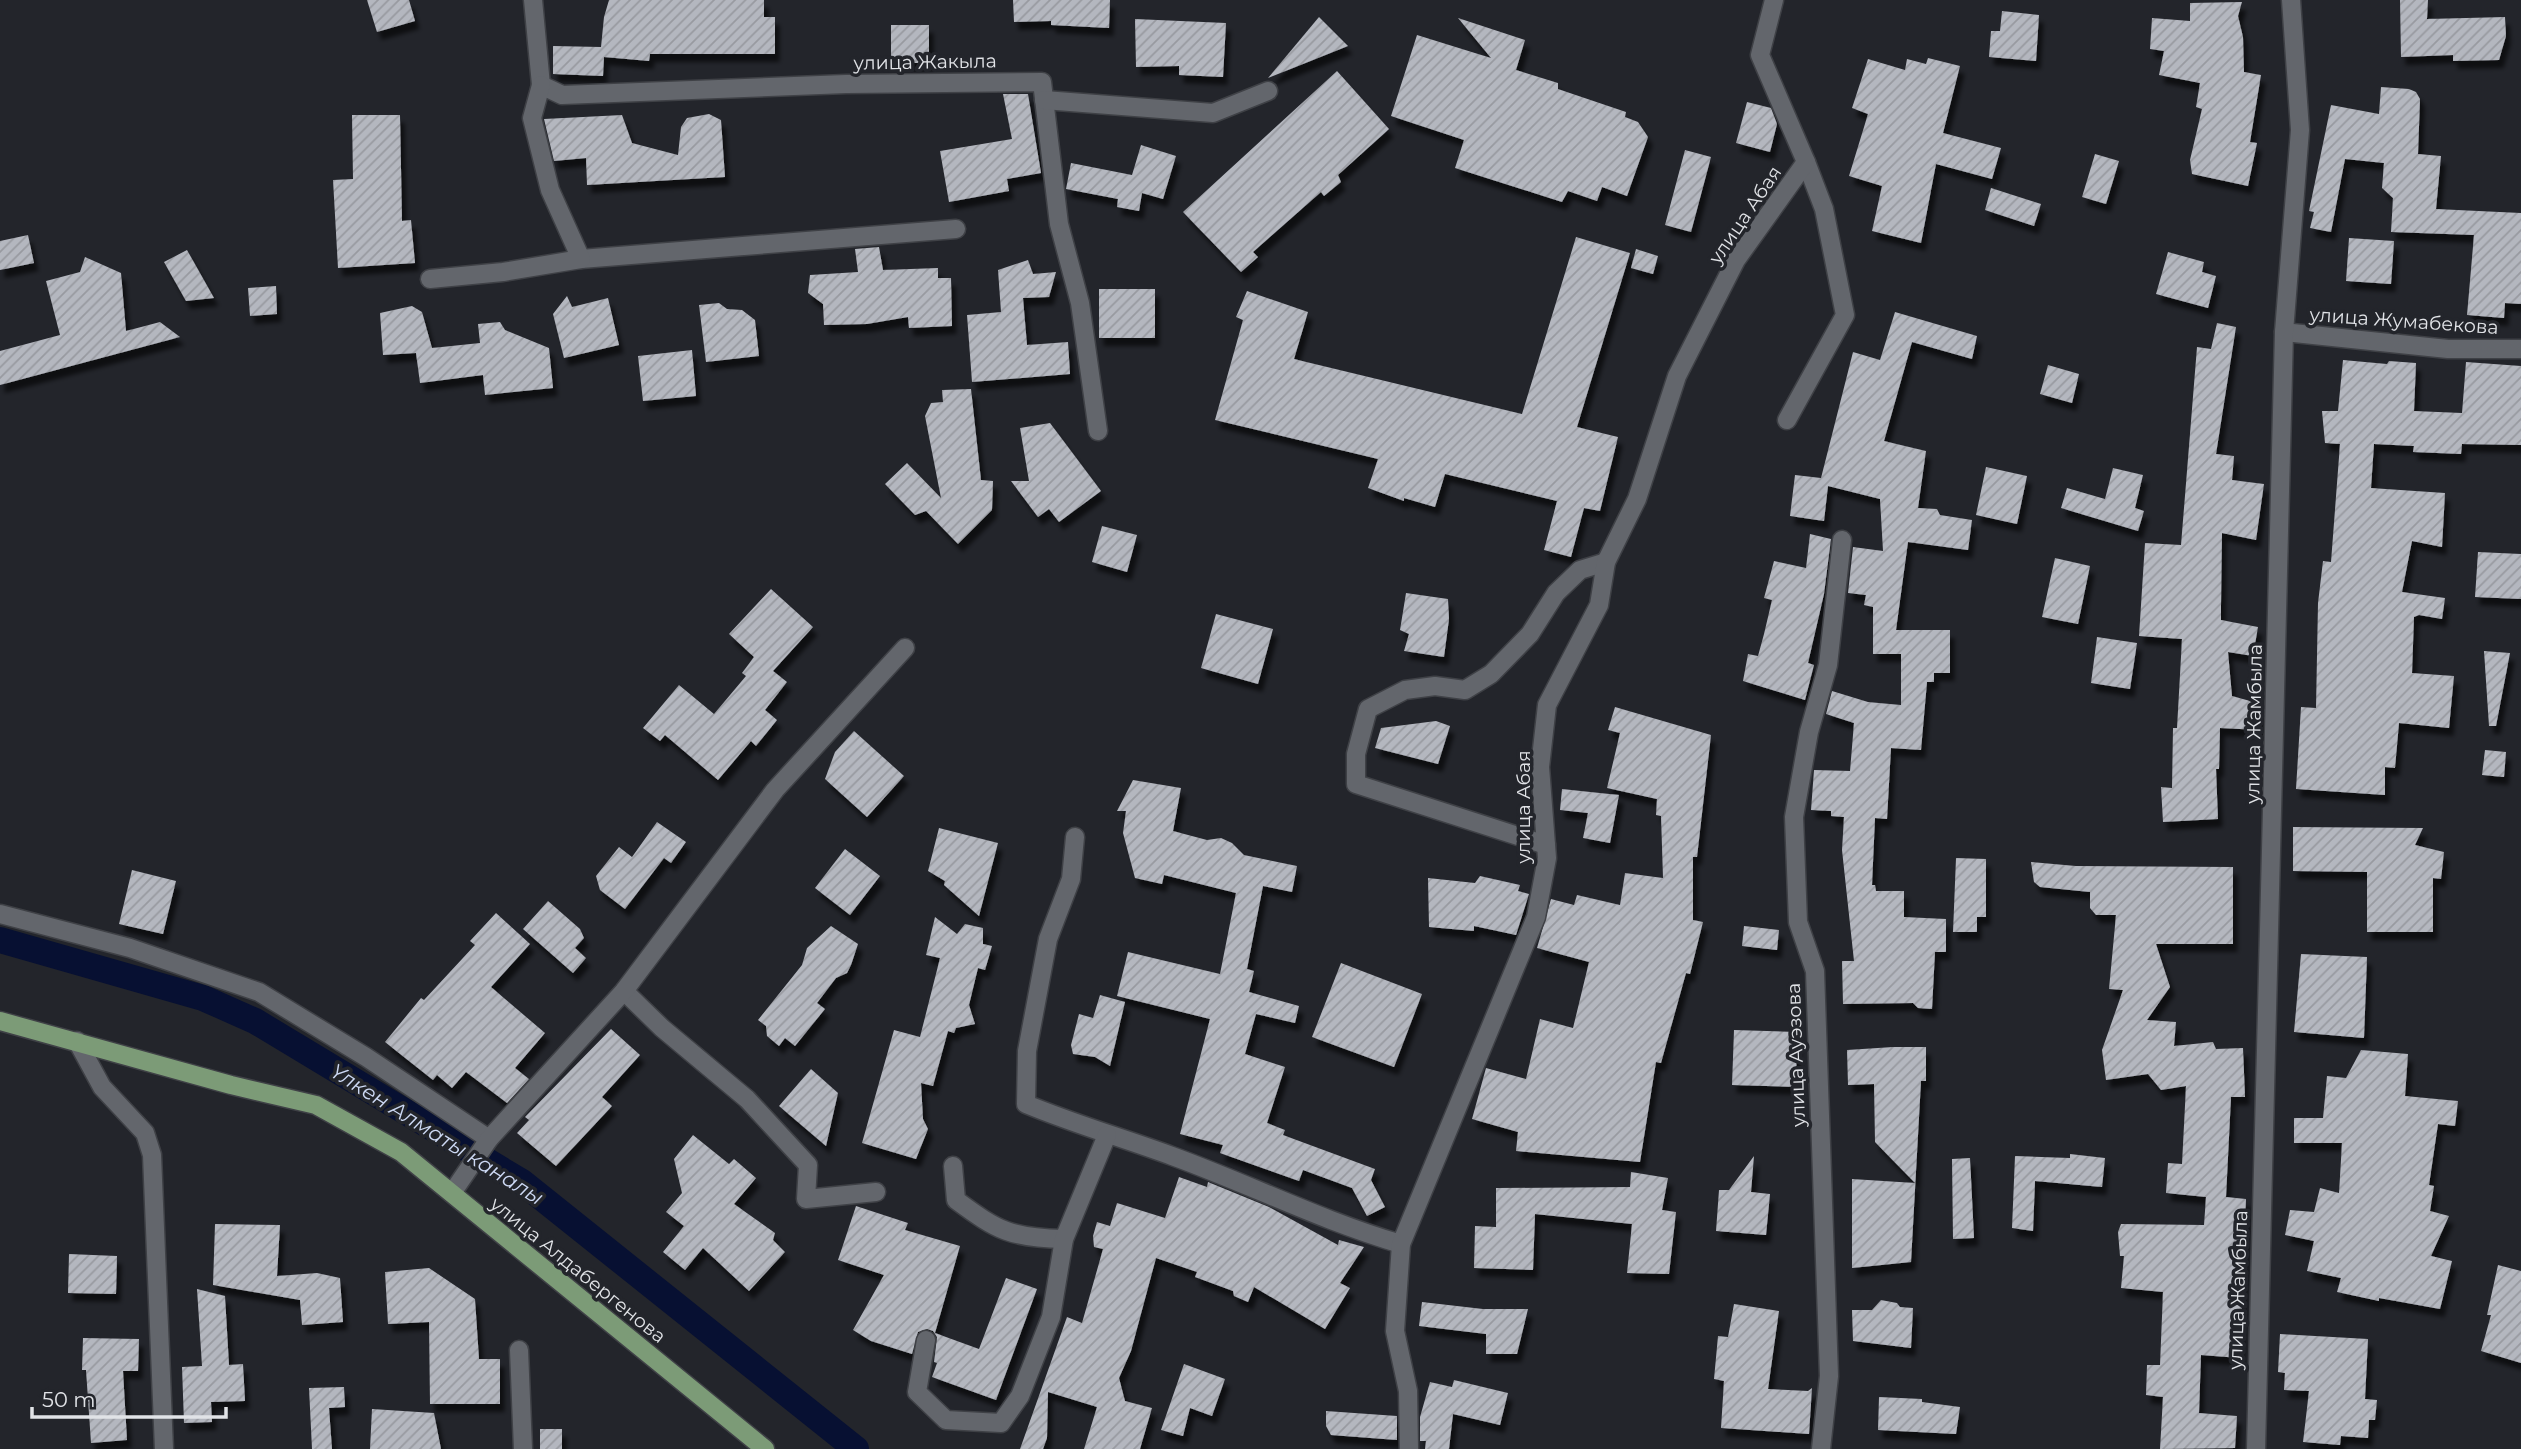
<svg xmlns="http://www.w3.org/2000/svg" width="2521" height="1449" font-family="Montserrat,sans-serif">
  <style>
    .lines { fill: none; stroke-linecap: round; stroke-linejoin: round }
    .canal { stroke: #071032; stroke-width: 26 }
    .building { fill: url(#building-hatch); filter: url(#shadow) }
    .minor-casing { stroke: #3f4146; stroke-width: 21 }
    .major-casing { stroke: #3f4146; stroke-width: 21 }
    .minor { stroke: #63666c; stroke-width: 18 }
    .major { stroke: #7c9b77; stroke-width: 18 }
    .labels { text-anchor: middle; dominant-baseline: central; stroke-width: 7; stroke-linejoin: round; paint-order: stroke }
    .street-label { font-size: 19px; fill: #e1e3e7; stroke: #23252b }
    .water-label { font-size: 21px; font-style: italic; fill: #cdd9f4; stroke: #23252b }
  </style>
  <defs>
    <pattern id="building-hatch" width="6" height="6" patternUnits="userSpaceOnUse" patternTransform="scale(1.75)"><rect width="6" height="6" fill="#b4b7bf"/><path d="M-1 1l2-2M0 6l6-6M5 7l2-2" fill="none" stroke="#989aa0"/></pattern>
    <filter id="shadow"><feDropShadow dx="4.5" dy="8" stdDeviation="2" flood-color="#0009"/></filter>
  </defs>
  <rect width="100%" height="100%" fill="#23252b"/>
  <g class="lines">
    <path class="canal" d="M0 940 203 998 255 1021 522 1182 856 1449"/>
  </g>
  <g class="building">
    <path d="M367 0H409L415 21 377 32Z"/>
    <path d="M609 0H764V17H775V54H650L649 61 604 57 603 76 553 74V46L601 47 604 17Z"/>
    <path d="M1013 0H1110L1109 28 1051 25V21L1014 22Z"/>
    <path d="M2400 0H2428L2427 19 2505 17 2506 36 2499 60 2453 61V55L2401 57Z"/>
    <path d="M2242 2 2238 16 2243 37 2244 72 2261 75 2250 142 2257 143 2248 186 2192 174 2190 160 2202 109 2196 107 2200 83 2159 75 2164 51 2150 49 2152 18 2190 21V3Z"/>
    <path d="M2002 11 2039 15 2036 61 1989 57 1991 31H2000Z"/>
    <path d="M1319 17 1348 46 1268 78Z"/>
    <path d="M1458 18 1525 40 1516 70 1558 83V89L1626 112 1625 117 1638 122 1648 137 1627 196 1602 187 1597 201 1568 191 1562 202 1455 168 1464 140 1391 116 1417 35 1491 58Z"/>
    <path d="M1135 19 1226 23 1223 77 1179 75V66L1136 67Z"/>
    <rect x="891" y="25" width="38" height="38"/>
    <path d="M1928 58 1960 66 1943 133 2001 148 1992 179 1936 164 1921 243 1872 231 1882 186 1849 176 1868 114 1852 108 1868 59 1905 70 1907 59 1926 64Z"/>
    <path d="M1337 71 1389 129 1338 175 1341 182 1324 196 1321 192 1253 252 1258 257 1241 272 1183 212Z"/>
    <path d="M2381 87 2409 89 2416 92 2420 99 2418 154 2441 156 2436 209 2521 213V304L2505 303 2504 318 2467 315 2474 235 2391 232 2393 198 2382 188 2384 163 2345 159 2331 232 2310 228 2314 212 2309 211 2331 105 2379 114Z"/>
    <path d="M1003 94H1028L1041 173 1007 179 1009 191 949 202 940 151 1012 139Z"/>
    <path d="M1747 102 1771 108 1777 124 1770 152 1736 143Z"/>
    <path d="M709 114 721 120 725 177 587 185 586 158 554 161 544 119 622 115 632 143 678 155 681 127 687 118Z"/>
    <path d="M352 115H400L402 221 411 220 415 263 338 268 333 180 353 179Z"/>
    <path d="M1141 145 1176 156 1163 199 1142 193 1139 211 1117 207 1118 199 1066 189 1071 163 1132 175Z"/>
    <path d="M1685 150 1711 157 1691 232 1665 225Z"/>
    <path d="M2095 154 2119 161 2106 204 2082 197Z"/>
    <path d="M1991 188 2041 204 2034 226 1985 210Z"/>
    <path d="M28 235 34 263 0 270V241Z"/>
    <path d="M1576 237 1630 253 1577 427 1618 437 1600 511 1584 508 1571 557 1544 550 1557 501 1445 474 1435 507 1404 498V501L1368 488 1378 459 1215 420 1243 320 1236 317 1247 291 1308 312 1294 359 1522 414Z"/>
    <path d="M2349 238 2394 241 2391 284 2346 281Z"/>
    <path d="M879 247 883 270 938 268V278H951L952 326 909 328 908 317 867 324 824 325 823 304 808 293 810 275 858 272 855 249Z"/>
    <path d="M1636 249 1658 256 1653 274 1631 268Z"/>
    <path d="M187 250 214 298 186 301 164 262Z"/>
    <path d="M2168 252 2204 262 2202 272 2216 276 2208 308 2156 294Z"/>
    <path d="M85 257 121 273 126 331 160 322 180 337 0 385V351L60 335 46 281 80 272Z"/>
    <path d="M1028 260 1033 274 1056 272 1049 297 1023 298 1027 345 1068 342 1070 374 972 382 967 315 1001 312 998 270Z"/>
    <path d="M276 286 277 314 250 316 248 288Z"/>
    <rect x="1099" y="289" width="56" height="49"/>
    <path d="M567 296 572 307 608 298 619 345 564 358 553 314Z"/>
    <path d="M719 303 727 309 742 310 755 320 759 356 706 362 699 305Z"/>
    <path d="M412 306 422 312 432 348 480 343 478 324 500 322 505 330 549 348 553 388 485 395 483 375 420 383 416 353 383 355 380 313Z"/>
    <path d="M1895 312 1977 336 1972 359 1912 342 1884 441 1926 451 1918 508 1937 509 1940 515 1972 520 1968 550 1908 542 1896 630H1950V673H1934V682H1927L1921 750 1891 748 1887 819 1875 818 1872 885H1875L1876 891H1904V917L1946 919V952H1935L1932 1009 1918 1008 1913 1003 1843 1004 1842 961H1854L1842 850 1844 817 1831 816V811L1811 810 1814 770 1850 771 1854 723 1826 714 1832 691 1868 702 1901 705V654H1873V607L1864 605 1866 595 1848 593 1853 547 1883 551 1880 499 1828 486 1824 521 1790 516 1795 475 1821 478 1853 352 1880 360Z"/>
    <path d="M2217 323 2236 327 2216 454 2234 456 2232 480 2264 484 2256 540 2222 533 2221 605V620L2258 627 2253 656 2228 652 2232 696 2261 704 2260 730 2220 728 2219 769H2216L2218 819 2163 822 2161 787 2172 788 2173 728H2177L2182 639 2139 636 2145 543 2181 545 2197 347 2211 349Z"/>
    <path d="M692 350 696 396 643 401 638 356Z"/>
    <path d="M2343 360 2387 364 2389 361 2416 363 2414 411 2462 413 2466 362 2521 366V445L2462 444 2461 454 2413 452 2414 446 2374 444 2371 488 2445 493 2442 547 2412 541 2402 592 2445 598 2442 619 2419 615 2414 617 2412 673 2454 676 2449 728 2399 723 2395 768 2385 767V795L2296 789 2301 707 2316 708 2318 603 2323 561 2331 562 2340 444 2325 443 2322 411H2338Z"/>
    <path d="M2048 365 2079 374 2072 403 2040 394Z"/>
    <path d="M971 389 981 480 993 481 992 510 958 544 926 511 915 515 885 484 907 463 941 498 925 416 931 403 943 402 942 390Z"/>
    <path d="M1050 423 1101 491 1059 522 1049 509 1038 517 1011 481H1029L1020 428Z"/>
    <path d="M1986 467 2027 476 2017 524 1976 515Z"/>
    <path d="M2113 468 2143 475 2135 508 2144 511 2138 531 2061 508 2067 488 2105 499Z"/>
    <path d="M1102 526 1137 535 1127 572 1092 562Z"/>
    <path d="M1810 534 1831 539 1824 594 1808 663 1814 665 1805 700 1743 681 1748 654 1758 656 1764 634 1772 600 1764 598 1774 561 1806 568Z"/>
    <path d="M2478 552 2521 554V599L2475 597Z"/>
    <path d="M2055 558 2090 566 2078 624 2042 617Z"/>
    <path d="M771 589 813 627 773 671 787 682 765 710 777 720 756 746 751 741 718 780 665 735 660 741 643 728 679 685 714 714 746 676 742 673 754 657 729 634Z"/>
    <path d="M1406 593 1448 599 1449 619 1444 657 1404 651 1409 634 1400 630Z"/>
    <path d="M1216 614 1273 629 1258 684 1201 668Z"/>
    <path d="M2097 637 2137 643 2130 689 2091 683Z"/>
    <path d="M2484 651 2510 653 2496 726H2489Z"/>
    <path d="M1615 707 1711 735 1697 857H1693V920L1703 922 1690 974 1686 973 1661 1063 1656 1062 1640 1162 1516 1151 1518 1132 1472 1119 1486 1068 1526 1079 1540 1019 1573 1028 1589 962 1537 948 1551 899 1574 905 1577 895 1620 905 1625 873 1663 878 1661 816 1656 815 1657 799 1607 788 1620 733 1608 730Z"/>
    <path d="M1436 721 1450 726 1438 764 1375 748 1381 728Z"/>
    <path d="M854 731 904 776 867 817 825 779 835 752Z"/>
    <path d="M2485 750 2506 752 2504 777 2482 775Z"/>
    <path d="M1133 780 1181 788 1173 831 1207 840 1221 838 1232 843 1244 855 1297 866 1292 892 1263 886 1247 969 1254 971 1249 992 1299 1006 1295 1023 1256 1014 1245 1054 1285 1067 1267 1123 1285 1130 1283 1135 1375 1169 1371 1180 1385 1207 1367 1216 1352 1188 1303 1170 1299 1181 1220 1153 1223 1145 1180 1134 1210 1019 1117 996 1128 952 1220 974 1236 893 1164 875 1162 884 1135 878 1123 833 1126 811H1117Z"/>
    <path d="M1562 789 1619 795 1610 843 1583 838 1588 813 1560 810Z"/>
    <path d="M657 822 686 842 671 863 664 858 625 909 600 890 596 876 619 847 632 857Z"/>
    <path d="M2293 827 2423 828 2415 845 2444 852 2441 879 2433 878V932H2367V872L2293 871Z"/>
    <path d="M939 828 998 843 979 916 944 885 945 881 928 871Z"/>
    <path d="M845 849 880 876 850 915 815 888Z"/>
    <path d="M1956 858 1986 859V917H1977V932H1953Z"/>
    <path d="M2031 862 2076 866 2233 867V944H2156L2170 987 2147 1020 2176 1022 2174 1046 2213 1042 2216 1049 2243 1048 2245 1097H2231L2226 1197 2246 1199 2240 1358 2201 1355 2199 1413 2237 1416 2235 1448 2160 1449 2163 1397 2146 1395 2147 1365H2160L2163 1292 2121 1288 2124 1256H2120L2118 1232 2121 1224 2204 1225 2206 1197 2166 1193 2168 1163 2182 1164 2186 1086 2161 1090 2148 1074 2106 1080 2102 1050 2123 990 2109 989 2116 915H2096L2090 908V892L2040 887 2034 882Z"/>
    <path d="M132 870 176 881 163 934 119 924Z"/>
    <path d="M1480 876 1520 885 1518 891 1529 894 1516 935 1474 926V931L1429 927 1428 878 1475 883Z"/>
    <path d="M548 901 580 929 584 938 575 948 586 958 573 973 523 929Z"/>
    <path d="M496 913 530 944 491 987 545 1033 515 1068 529 1079 507 1103 466 1072 452 1088 437 1075 433 1080 385 1042 421 998 424 1000 475 945 470 941Z"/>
    <path d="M935 917 957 934 965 924 983 928V944L992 946 985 970 978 968 969 1005 975 1024 956 1028 954 1033 948 1031 933 1086 921 1083 923 1119 928 1129 916 1159 862 1143 894 1030 920 1037 940 958 926 955Z"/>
    <path d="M831 926 858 944 851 965 847 973 836 978 817 1003 825 1009 795 1046 785 1038 779 1046 767 1036 766 1026 758 1020 802 965 807 948Z"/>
    <path d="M1744 926 1779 930 1777 950 1742 946Z"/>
    <path d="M2301 954 2367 957 2364 1038 2294 1032Z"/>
    <path d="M1341 963 1422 994 1394 1067 1312 1037Z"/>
    <path d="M1100 995 1125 1002 1110 1066 1095 1057 1073 1054 1071 1045 1079 1014 1093 1018Z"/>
    <path d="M611 1029 640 1055 602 1097 612 1106 556 1166 517 1133 529 1120 525 1117Z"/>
    <path d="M1734 1030 1797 1032 1796 1087 1732 1085Z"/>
    <path d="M1893 1047H1926V1081H1921L1911 1262 1852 1268V1179L1915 1183 1875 1142 1874 1084 1848 1085 1847 1050Z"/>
    <path d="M2361 1050 2408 1054 2405 1096 2458 1101 2455 1126 2438 1124 2429 1185 2434 1186 2430 1211 2449 1216 2431 1256 2452 1261 2440 1309 2379 1298V1301L2337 1292 2341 1278 2307 1271 2314 1241 2285 1235 2290 1210 2314 1212 2320 1188 2339 1193 2342 1143H2294V1118H2323L2327 1076 2346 1078Z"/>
    <path d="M811 1069 838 1093 826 1146 779 1106Z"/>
    <path d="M693 1135 729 1164 734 1159 756 1178 734 1204 775 1233 773 1240 785 1252 749 1291 703 1248 685 1270 663 1252 684 1226 666 1212 682 1193 674 1159Z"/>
    <path d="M2070 1154 2105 1158 2102 1187 2035 1181 2033 1231 2012 1228 2015 1156 2070 1158Z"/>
    <path d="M1754 1156 1751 1192 1770 1194 1766 1235 1716 1231 1719 1190H1729Z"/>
    <path d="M1970 1158 1974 1238 1953 1239 1952 1159Z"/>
    <path d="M1631 1172 1668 1178 1662 1210 1676 1212 1669 1274 1627 1273 1632 1224 1535 1214 1533 1270 1474 1268 1475 1226 1496 1227V1188L1630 1187Z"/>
    <path d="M1179 1177 1207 1187 1208 1182 1269 1207 1338 1245 1339 1240 1364 1247 1340 1283 1350 1288 1325 1329 1254 1287 1248 1302 1234 1296 1233 1291 1195 1277 1197 1272 1156 1258 1131 1351 1119 1378 1125 1401 1152 1408 1140 1449H1084L1097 1407 1048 1392 1047 1438 1043 1449H1020L1067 1317 1082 1323 1103 1249 1094 1247 1093 1236 1097 1222 1110 1226 1117 1203 1165 1218Z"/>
    <path d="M856 1206 908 1223 905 1230 960 1246 935 1333 979 1349 1006 1278 1037 1289 996 1400 932 1377 937 1363 934 1362 937 1337 933 1331 927 1329 918 1332 912 1354 871 1341 853 1330 884 1275 838 1260Z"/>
    <path d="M215 1224 280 1225 277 1276 317 1273 340 1278 343 1322 302 1325 300 1300 213 1285Z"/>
    <path d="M69 1254 117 1256 116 1294 68 1293Z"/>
    <path d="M2498 1265 2521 1271V1363L2481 1351 2491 1315H2487Z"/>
    <path d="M429 1268 475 1299 479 1359H500V1404H430L429 1322 388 1324 385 1272Z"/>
    <path d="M197 1289 225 1296 229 1365 243 1364 245 1401 211 1402 212 1422 184 1423 182 1367 202 1366Z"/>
    <path d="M1881 1300 1897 1303 1900 1307 1913 1308 1911 1348 1853 1341 1852 1310H1872Z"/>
    <path d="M1422 1302 1483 1309H1528L1517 1354H1486V1334L1419 1326Z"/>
    <path d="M1734 1304 1779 1311 1768 1389 1808 1391 1812 1388 1809 1434 1721 1428 1724 1381 1714 1379 1718 1336 1728 1337Z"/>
    <path d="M2280 1334 2368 1339 2365 1399 2377 1400 2375 1420H2369L2368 1438 2341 1436 2340 1445 2303 1442 2309 1391 2284 1390 2285 1373 2278 1372Z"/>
    <path d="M83 1338 139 1339 138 1371H123L127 1440 91 1443 86 1370H82Z"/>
    <path d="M1184 1364 1225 1379 1212 1416 1190 1408 1183 1436 1161 1430Z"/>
    <path d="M1454 1380 1508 1393 1500 1425 1453 1414 1449 1449H1425L1426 1441H1420V1417L1430 1382 1452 1387Z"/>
    <path d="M344 1387 345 1407 329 1408 332 1449H312L309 1388Z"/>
    <path d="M1879 1397 1922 1399V1402L1960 1407 1956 1434 1878 1430Z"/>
    <path d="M372 1409 434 1413 441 1449H370Z"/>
    <path d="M1326 1411 1397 1416V1440L1331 1435 1326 1426Z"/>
    <rect x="540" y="1429" width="22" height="20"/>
  </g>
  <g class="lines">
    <g class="minor-casing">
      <g id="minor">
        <path d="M533 0 541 85 562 95 846 84 1042 82 1059 224 1080 303 1098 431"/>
        <path d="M1044 100 1213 113 1268 91"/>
        <path d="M581 259 956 229"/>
        <path d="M430 279 503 272 581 259 550 190 532 118 541 85"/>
        <path d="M2284 332 2448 349H2521"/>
        <path d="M1787 420 1845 315 1824 209 1806 162"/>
        <path d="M1075 837 1071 879 1048 939 1027 1051 1026 1104C1074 1124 1123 1138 1172 1156 1249 1184 1322 1221 1401 1244"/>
        <path d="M1546 845 1356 784V754L1368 709 1405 690 1435 686 1465 690 1491 674 1530 634 1556 593 1580 570 1606 562"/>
        <path d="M0 914 130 948 259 992 366 1057 489 1139"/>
        <path d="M624 991 662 1028 747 1099 808 1165 806 1199 876 1192"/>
        <path d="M77 1041 102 1087 145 1133 152 1155 164 1449"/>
        <path d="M953 1166 956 1200C998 1231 1011 1238 1064 1239"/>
        <path d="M452 1193 489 1139 624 991 775 790 905 648"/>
        <path d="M926 1340 917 1392 946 1420 1001 1423 1020 1396 1051 1317 1064 1239 1107 1135"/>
        <path d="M519 1350 523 1449"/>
        <path d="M1409 1449 1408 1391 1395 1331 1401 1244 1536 917 1547 858 1540 767 1547 705 1599 605 1606 562 1637 499 1677 376 1736 260 1806 162 1760 55 1774 0"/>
        <path d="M1821 1449 1829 1376 1815 971 1798 922 1794 817 1809 732 1828 665 1842 540"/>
        <path d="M2256 1449 2284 332 2300 130 2291 0"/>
      </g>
    </g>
    <g class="major-casing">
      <path id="major" d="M0 1021 231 1085 316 1105 401 1152 765 1449"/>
    </g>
    <use href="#minor" class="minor"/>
    <use href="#major" class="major"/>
  </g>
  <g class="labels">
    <g class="street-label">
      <text transform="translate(925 62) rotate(-1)">улица Жакыла</text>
      <text transform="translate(1745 215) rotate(-56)">улица Абая</text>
      <text transform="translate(2404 321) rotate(4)">улица Жумабекова</text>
      <text transform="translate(2254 724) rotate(-89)">улица Жамбыла</text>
      <text transform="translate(1523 807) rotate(-90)">улица Абая</text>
      <text transform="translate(1796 1055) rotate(-92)">улица Ауэзова</text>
      <text transform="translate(578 1270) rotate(39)">улица Алдабергенова</text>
      <text transform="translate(2238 1290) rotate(-88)">улица Жамбыла</text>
    </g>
    <g class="water-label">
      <text transform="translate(437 1134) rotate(32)">Үлкен Алматы каналы</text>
    </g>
  </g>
  <path d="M32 1407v10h194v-10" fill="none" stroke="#e1e3e7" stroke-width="3.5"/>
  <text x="42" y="1407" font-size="21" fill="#e1e3e7" stroke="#23252b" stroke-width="5" paint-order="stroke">50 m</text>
</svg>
